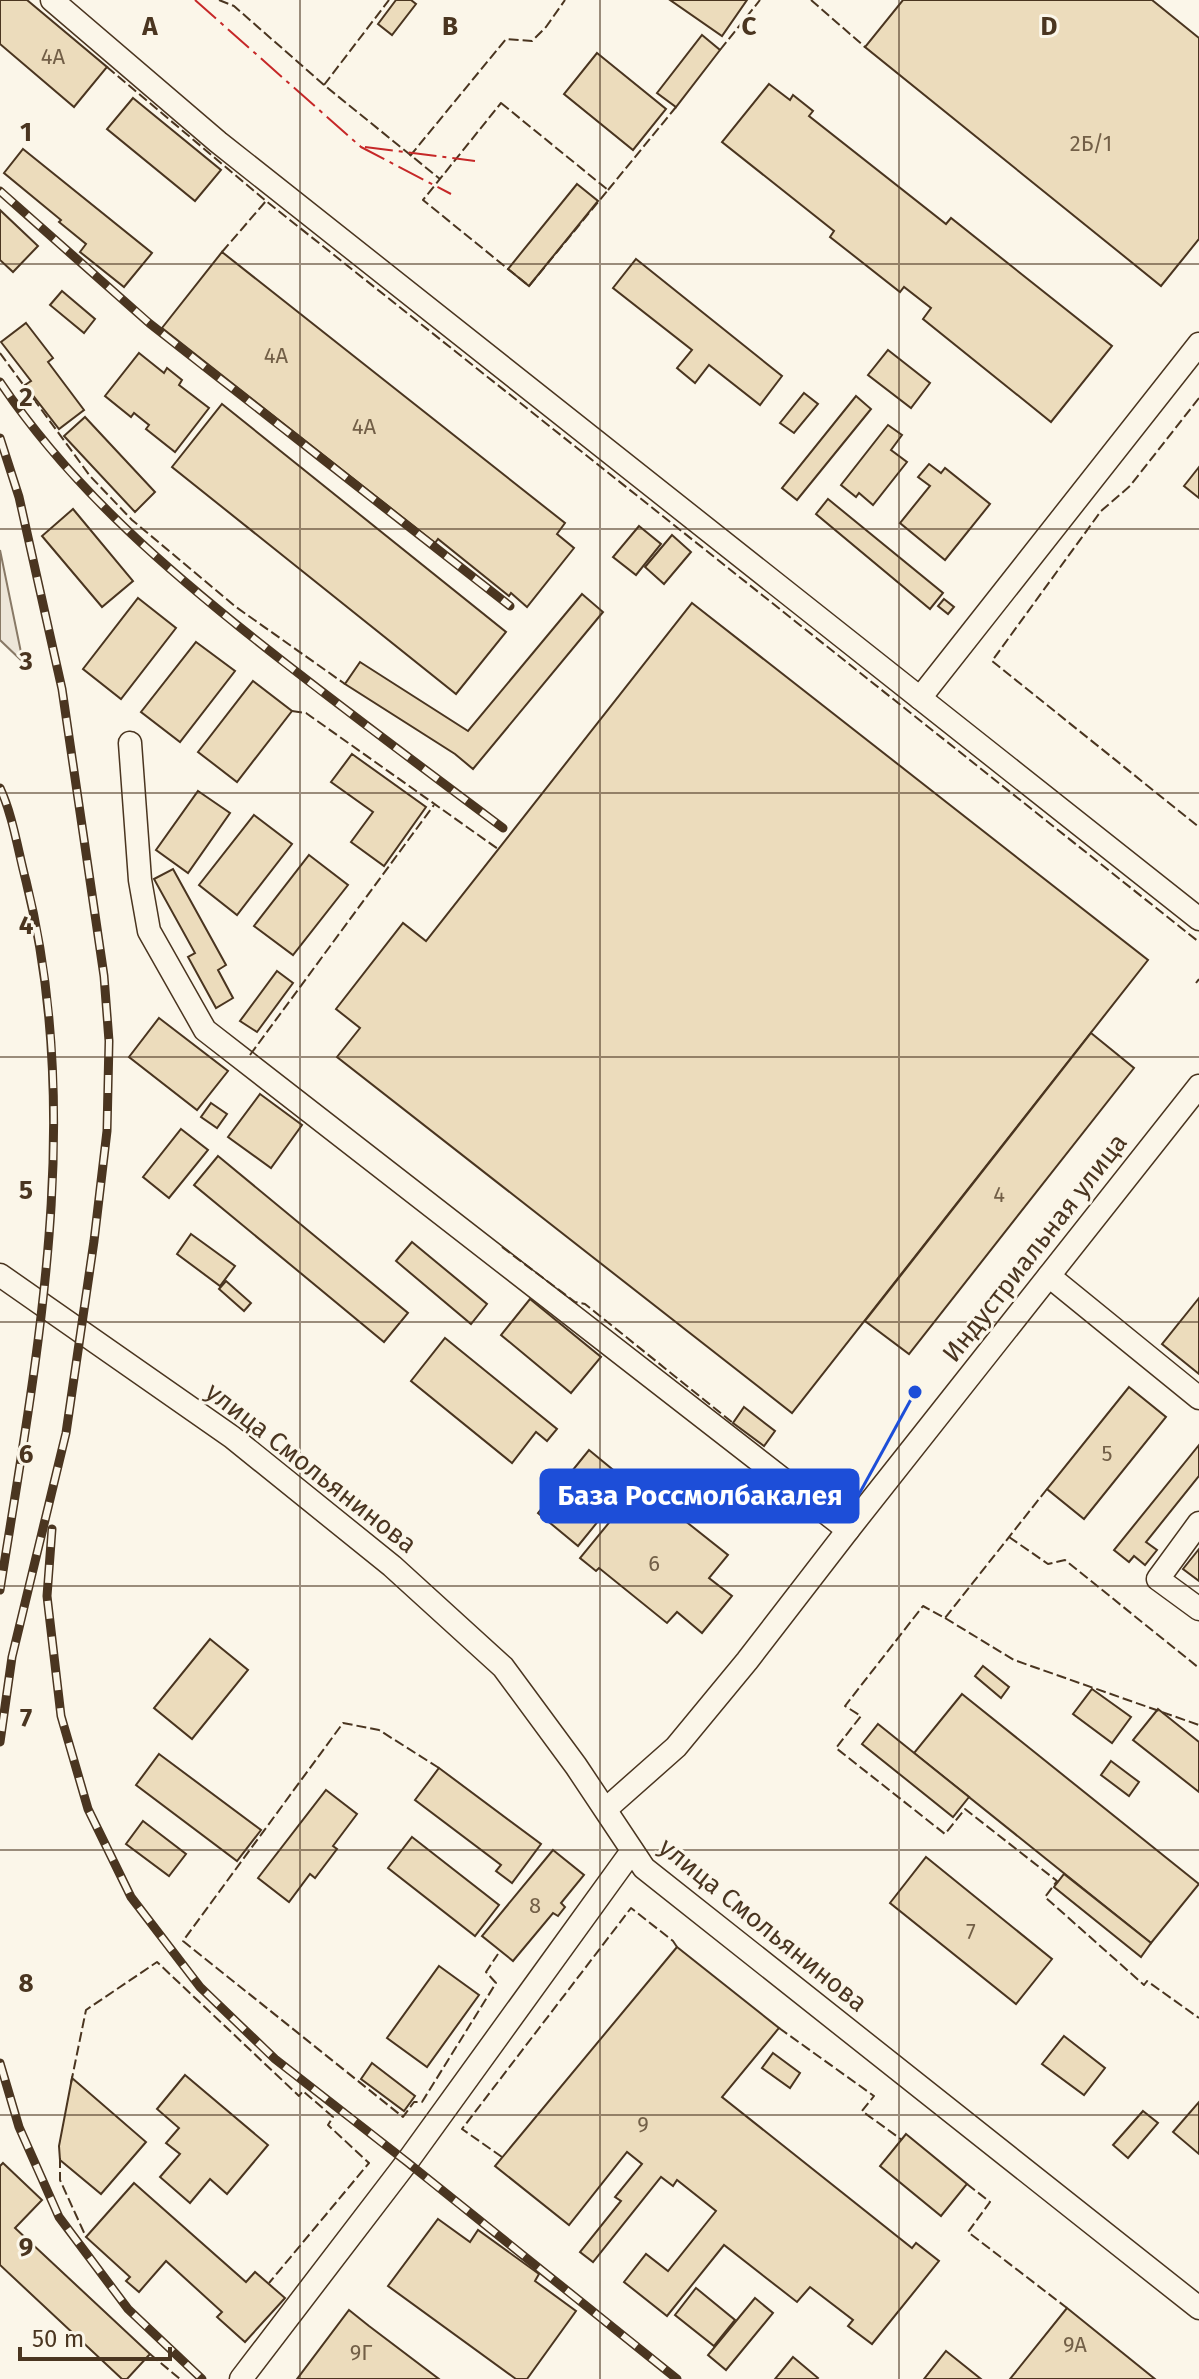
<svg xmlns="http://www.w3.org/2000/svg" width="1199" height="2379" font-family="'Fira Sans',sans-serif">
  <style>
    .green { fill: #ede6d9; stroke: #887966; stroke-width: 2 }
    .building { fill: #ecdcbc; stroke: #4a3520; stroke-width: 2 }
    .lines { fill: none; stroke-linecap: round; stroke-linejoin: round }
    .minor-casing { stroke: #4a3520; stroke-width: 25 }
    .minor { stroke: #fbf6e9; stroke-width: 22 }
    .rail-casing { stroke: #4a3520; stroke-width: 9 }
    .rail { stroke: #fbf6e9; stroke-width: 6; stroke-dasharray: 18; stroke-linecap: butt }
    .fence { stroke: #4a3520; stroke-width: 2; stroke-dasharray: 10 4; stroke-linecap: butt }
    .power { stroke: #c62828; stroke-width: 2; stroke-dasharray: 28 6 4 6; stroke-linecap: butt }
    .grid { fill: none; stroke: #4a3520; stroke-width: 2; stroke-opacity: 0.55 }
    .labels { text-anchor: middle; dominant-baseline: central; stroke-width: 6; stroke-linejoin: round; paint-order: stroke }
    .number-label { font-size: 22px; fill: #725f47 }
    .street-label { font-size: 26px; fill: #4a3520; stroke: #fbf6e9 }
    .grid-label { font-size: 26px; text-anchor: middle; font-weight: bold; fill: #4a3520; stroke: #fbf6e9; stroke-width: 6; stroke-linejoin: round; paint-order: stroke }
    .leader { fill: none; stroke: #1d4ed8; stroke-width: 3 }
    .callout-dot { fill: #1d4ed8; stroke: #fbf6e9; stroke-width: 3 }
    .callout { fill: #1d4ed8; stroke: #1d4ed8; stroke-width: 3 }
    .callout-label { font-size: 28px; text-anchor: middle; font-weight: bold; fill: #fff }
  </style>
  <rect width="100%" height="100%" fill="#fbf6e9"/>
  <path class="green" d="M0 550 23 662 0 640Z"/>
  <g class="building">
    <path d="M0 0H27L107 67 74 107 0 44Z"/>
    <path d="M396 0H411L416 4 392 35 378 24Z"/>
    <path d="M670 0H747L722 36Z"/>
    <path d="M903 0H1152L1199 38V239L1161 286 865 47Z"/>
    <path d="M702 35 720 50 676 107 657 93Z"/>
    <path d="M597 53 666 109 633 150 564 94Z"/>
    <path d="M769 84 790 100 793 95 813 111 809 116 946 224 951 218 1112 346 1051 422 923 319 931 308 904 287 900 292 830 237 834 231 722 142Z"/>
    <path d="M133 98 221 170 195 201 107 129Z"/>
    <path d="M23 149 152 253 124 287 80 252 86 244 59 222 61 220 4 173Z"/>
    <path d="M577 184 598 201 529 286 508 269Z"/>
    <path d="M0 210 38 246 13 272 0 260Z"/>
    <path d="M222 252 565 523 557 534 574 548 527 607 511 593 509 596 438 539 435 543 162 328Z"/>
    <path d="M636 259 782 376 760 405 709 365 695 383 677 368 692 350 613 288Z"/>
    <path d="M62 291 95 319 84 333 50 305Z"/>
    <path d="M26 323 53 358 48 362 84 410 59 429 25 385 31 381 1 342Z"/>
    <path d="M888 350 930 383 911 408 868 375Z"/>
    <path d="M139 353 164 373 167 368 182 380 179 385 209 408 175 452 146 429 149 425 134 413 131 417 105 396Z"/>
    <path d="M804 393 818 404 794 433 780 423Z"/>
    <path d="M856 396 871 409 797 500 782 488Z"/>
    <path d="M222 404 506 632 456 694 172 467Z"/>
    <path d="M85 417 155 492 135 512 64 436Z"/>
    <path d="M888 425 902 435 891 450 907 462 873 505 859 493 856 497 841 485Z"/>
    <path d="M929 464 941 473 945 468 990 504 945 560 900 523 930 486 918 477Z"/>
    <path d="M1199 467V498L1184 486Z"/>
    <path d="M828 499 943 593 930 609 816 514Z"/>
    <path d="M73 509 133 581 102 607 42 536Z"/>
    <path d="M639 526 661 544 636 575 613 557Z"/>
    <path d="M672 535 691 552 664 584 645 567Z"/>
    <path d="M582 594 603 612 473 769 455 754 345 684 360 662 468 731Z"/>
    <path d="M138 598 176 628 121 699 83 669Z"/>
    <path d="M944 599 954 607 948 614 938 606Z"/>
    <path d="M692 603 1148 960 792 1413 337 1057 360 1028 336 1009 403 923 426 941Z"/>
    <path d="M196 642 235 671 180 742 141 712Z"/>
    <path d="M253 681 292 711 237 782 198 752Z"/>
    <path d="M352 754 426 807 384 866 351 842 373 812 331 782Z"/>
    <path d="M198 791 230 813 188 873 156 850Z"/>
    <path d="M254 815 292 844 237 915 199 885Z"/>
    <path d="M309 855 348 885 293 955 254 926Z"/>
    <path d="M173 869 226 965 218 970 233 998 216 1008 188 957 195 953 154 879Z"/>
    <path d="M277 971 293 983 257 1032 240 1021Z"/>
    <path d="M159 1018 228 1071 197 1110 129 1057Z"/>
    <path d="M1091 1033 1134 1068 909 1354 865 1321Z"/>
    <path d="M260 1094 302 1125 271 1168 228 1137Z"/>
    <path d="M211 1103 227 1114 217 1128 201 1117Z"/>
    <path d="M181 1129 208 1150 169 1198 143 1177Z"/>
    <path d="M218 1156 408 1313 384 1342 194 1185Z"/>
    <path d="M191 1234 235 1266 220 1286 177 1254Z"/>
    <path d="M412 1242 487 1304 471 1324 396 1261Z"/>
    <path d="M226 1281 251 1303 244 1311 219 1289Z"/>
    <path d="M1199 1298V1374L1162 1344Z"/>
    <path d="M530 1299 601 1357 571 1393 501 1335Z"/>
    <path d="M445 1338 557 1429 547 1441 536 1432 512 1463 411 1381Z"/>
    <path d="M1129 1387 1166 1417 1084 1519 1047 1489Z"/>
    <path d="M744 1407 775 1431 764 1446 733 1423Z"/>
    <path d="M1199 1445V1476L1146 1542 1157 1550 1145 1565 1134 1556 1129 1562 1114 1550Z"/>
    <path d="M589 1450 629 1483 578 1546 538 1513Z"/>
    <path d="M640 1485 728 1555 709 1578 732 1596 702 1633 677 1612 667 1623 599 1568 596 1571 580 1558Z"/>
    <path d="M1199 1549V1581L1183 1569Z"/>
    <path d="M210 1639 248 1670 192 1739 154 1708Z"/>
    <path d="M983 1666 1009 1687 1001 1698 975 1676Z"/>
    <path d="M1092 1689 1131 1717 1112 1743 1073 1714Z"/>
    <path d="M962 1694 1199 1884 1151 1943 914 1753Z"/>
    <path d="M1158 1709 1199 1742V1792L1133 1740Z"/>
    <path d="M878 1724 969 1797 953 1817 862 1744Z"/>
    <path d="M159 1754 261 1830 237 1861 136 1785Z"/>
    <path d="M1111 1761 1139 1782 1129 1796 1101 1775Z"/>
    <path d="M439 1768 541 1844 512 1883 496 1871 501 1865 415 1800Z"/>
    <path d="M326 1790 357 1814 333 1846 337 1849 315 1878 310 1874 289 1902 258 1878Z"/>
    <path d="M143 1821 186 1854 169 1876 126 1844Z"/>
    <path d="M412 1837 499 1905 475 1936 388 1868Z"/>
    <path d="M553 1850 584 1875 561 1903 565 1907 558 1916 553 1913 513 1961 482 1936Z"/>
    <path d="M926 1857 1052 1959 1016 2004 890 1903Z"/>
    <path d="M1064 1874 1151 1943 1141 1957 1054 1887Z"/>
    <path d="M677 1947 779 2028 722 2097 912 2248 916 2243 939 2261 872 2344 848 2326 853 2320 810 2287 797 2302 724 2245 667 2316 624 2282 646 2254 668 2271 716 2211 677 2180 673 2186 661 2177 593 2262 580 2252 621 2201 615 2197 642 2164 627 2152 569 2225 495 2166Z"/>
    <path d="M439 1966 479 1995 427 2067 387 2038Z"/>
    <path d="M1064 2036 1105 2068 1084 2095 1042 2064Z"/>
    <path d="M773 2053 800 2073 790 2088 762 2068Z"/>
    <path d="M372 2063 415 2096 404 2111 361 2079Z"/>
    <path d="M185 2075 268 2145 227 2194 210 2179 190 2203 160 2177 180 2154 166 2143 179 2128 157 2109Z"/>
    <path d="M72 2078 146 2142 101 2194 60 2160 59 2146Z"/>
    <path d="M1199 2102V2154L1173 2132Z"/>
    <path d="M1143 2111 1158 2123 1128 2158 1113 2145Z"/>
    <path d="M906 2134 967 2184 941 2216 880 2166Z"/>
    <path d="M3 2163 42 2200 15 2228 150 2354 127 2379H122L0 2265V2166Z"/>
    <path d="M134 2183 246 2282 255 2272 285 2298 245 2342 217 2317 222 2312 166 2261 139 2292 126 2281 130 2277 86 2237Z"/>
    <path d="M438 2219 470 2242 478 2230 539 2274 535 2281 576 2311 527 2379H516L388 2286Z"/>
    <path d="M696 2288 735 2320 714 2346 675 2315Z"/>
    <path d="M755 2298 773 2313 726 2370 708 2355Z"/>
    <path d="M1067 2308 1155 2379H1010Z"/>
    <path d="M349 2310 369 2326 439 2379H297Z"/>
    <path d="M946 2351 981 2379H924Z"/>
    <path d="M793 2357 818 2378 817 2379H775Z"/>
  </g>
  <g class="lines">
    <g class="minor-casing">
      <g id="minor">
        <path d="M52 0 218 142 1199 919"/>
        <path d="M920 698 1199 344"/>
        <path d="M130 743 140 880 149 931 205 1030 848 1530"/>
        <path d="M0 1275 232 1437 392 1566 503 1667 576 1766 644 1868 1199 2308"/>
        <path d="M1049 1276 1199 1398"/>
        <path d="M1199 1523 1158 1579 1199 1609"/>
        <path d="M606 1809 676 1747 747 1661 848 1530 1199 1086"/>
        <path d="M241 2379 407 2162 632 1851"/>
      </g>
    </g>
    <use href="#minor" class="minor"/>
    <g class="rail-casing">
      <g id="rail">
        <path d="M0 191 149 323 510 606"/>
        <path d="M0 382C74 492 175 577 280 659 353 716 428 772 503 828"/>
        <path d="M0 438 19 497 62 689 104 976 109 1041 107 1131 94 1241 66 1433 12 1657 0 1742"/>
        <path d="M0 788C13 816 18 851 26 881 85 1117 37 1355 0 1590"/>
        <path d="M52 1529 47 1596 61 1716 88 1809 131 1897 200 1987 275 2059 407 2162 677 2379"/>
        <path d="M0 2063 19 2127 59 2217 128 2309 202 2379"/>
      </g>
    </g>
    <use href="#rail" class="rail"/>
    <g class="fence">
      <path d="M219 0 234 6 324 85 440 179"/>
      <path d="M811 0 865 47"/>
      <path d="M720 50 760 0"/>
      <path d="M107 67 266 201 1199 942"/>
      <path d="M324 85 389 0"/>
      <path d="M501 103 608 190 529 286 423 200Z"/>
      <path d="M410 156 506 39 532 41 546 27 565 0"/>
      <path d="M608 190 676 107"/>
      <path d="M222 252 266 201"/>
      <path d="M0 353 90 476 132 520 236 607 345 684"/>
      <path d="M1199 398 1130 486 1101 511 992 661 1199 827"/>
      <path d="M292 711 306 713 498 849"/>
      <path d="M1196 983 1199 979"/>
      <path d="M250 1055 434 805"/>
      <path d="M502 1247 575 1302 585 1304 733 1423"/>
      <path d="M1047 1489 945 1618 923 1606 845 1706 861 1716 836 1748 945 1834 965 1809 1057 1881 1045 1897 1144 1985 1147 1981 1199 2018"/>
      <path d="M1009 1537 1048 1564 1065 1560 1199 1668"/>
      <path d="M945 1618 1014 1660 1199 1725"/>
      <path d="M439 1768 379 1730 343 1723 183 1941 403 2117 414 2102H422L496 1983 486 1972 498 1954"/>
      <path d="M779 2028 874 2096 862 2111 902 2140"/>
      <path d="M71 2083 86 2010 157 1962 299 2096 303 2091 333 2117 328 2125 369 2163 269 2283"/>
      <path d="M502 2157 462 2129 631 1908 673 1941 677 1947"/>
      <path d="M60 2158V2180L86 2237"/>
      <path d="M967 2184 990 2202 968 2232 1067 2308"/>
      <path d="M150 2354 180 2379"/>
    </g>
    <g class="power">
      <path d="M195 0 361 147 451 194"/>
      <path d="M365 147 475 161"/>
    </g>
  </g>
  <path class="grid" d="M300 0V2379M600 0V2379M899 0V2379M0 264H1199M0 529H1199M0 793H1199M0 1057H1199M0 1322H1199M0 1586H1199M0 1850H1199M0 2115H1199"/>
  <g class="labels">
    <g class="number-label">
      <text x="53" y="56">4А</text>
      <text x="1091" y="143">2Б/1</text>
      <text x="276" y="355">4А</text>
      <text x="364" y="426">4А</text>
      <text x="999" y="1194">4</text>
      <text x="1107" y="1453">5</text>
      <text x="654" y="1563">6</text>
      <text x="535" y="1905">8</text>
      <text x="971" y="1931">7</text>
      <text x="643" y="2124">9</text>
      <text x="1075" y="2344">9А</text>
      <text x="361" y="2352">9Г</text>
    </g>
    <g class="street-label">
      <text transform="translate(1035 1248) rotate(-52)">Индустриальная улица</text>
      <text transform="translate(311 1468) rotate(38)">улица Смольянинова</text>
      <text transform="translate(763 1925) rotate(39)">улица Смольянинова</text>
    </g>
  </g>
  <g class="grid-label">
    <text x="150" y="35">A</text>
    <text x="450" y="35">B</text>
    <text x="749" y="35">C</text>
    <text x="1049" y="35">D</text>
    <text x="26" y="141">1</text>
    <text x="26" y="406">2</text>
    <text x="26" y="670">3</text>
    <text x="26" y="934">4</text>
    <text x="26" y="1199">5</text>
    <text x="26" y="1463">6</text>
    <text x="26" y="1727">7</text>
    <text x="26" y="1992">8</text>
    <text x="26" y="2256">9</text>
  </g>
  <path class="leader" d="M915 1392L858 1496"/>
  <circle class="callout-dot" cx="915" cy="1392" r="8"/>
  <rect class="callout" x="541" y="1470" width="317" height="52" rx="8"/>
  <g class="callout-label">
    <text x="700" y="1505">База Россмолбакалея</text>
  </g>
  <path d="M20 2347v12h150v-12" fill="none" stroke="#4a3520" stroke-width="4"/>
  <text x="32" y="2347" font-size="24" fill="#4a3520" stroke="#fbf6e9" stroke-width="6" paint-order="stroke">50 m</text>
</svg>
